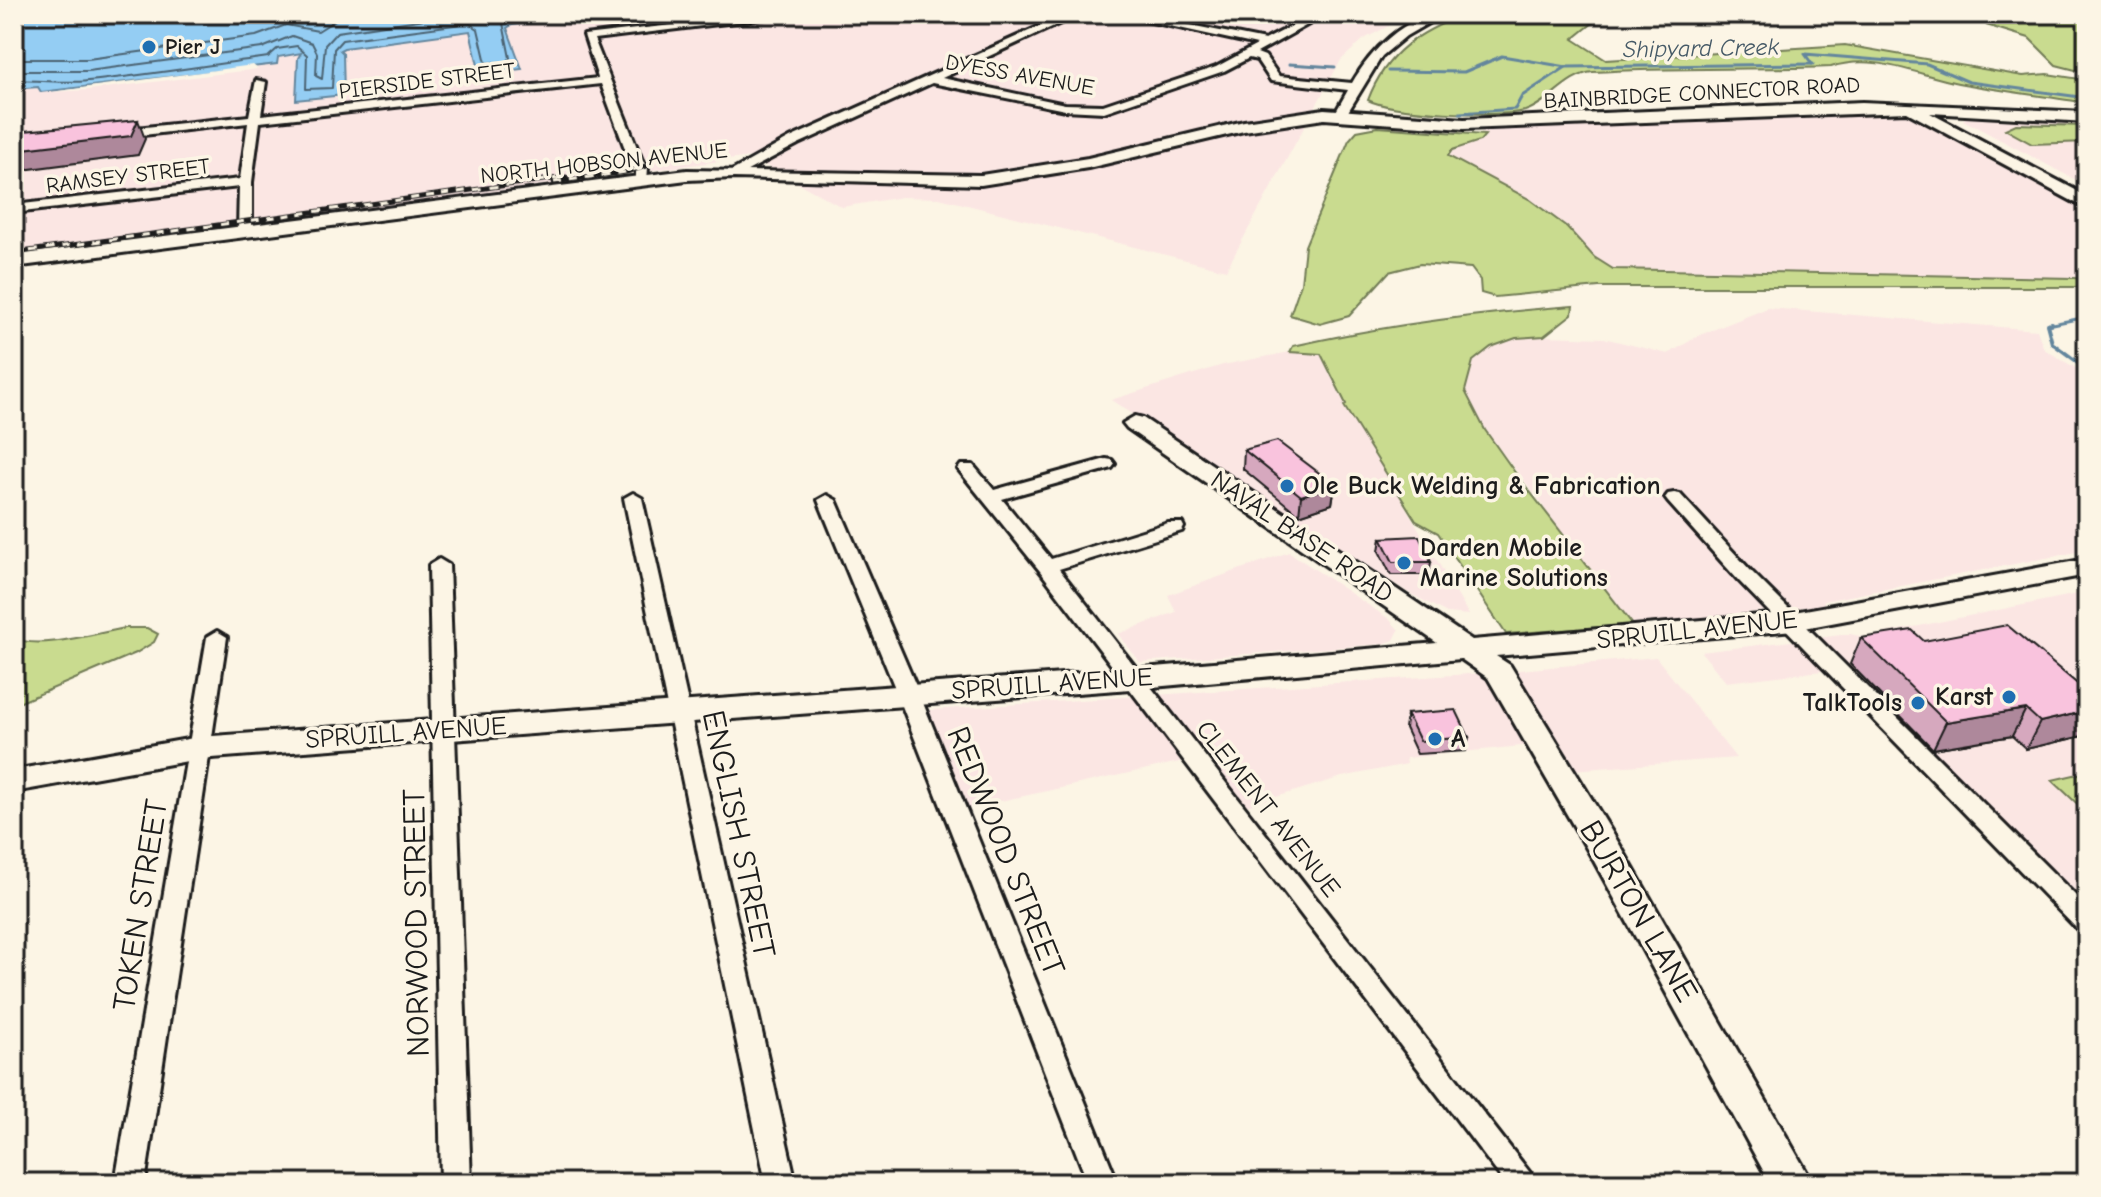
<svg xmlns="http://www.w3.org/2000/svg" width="2101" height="1197" font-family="'Comic Neue',sans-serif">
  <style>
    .built { fill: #fbe6e3 }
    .green { fill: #c9db8f; stroke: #727c56; stroke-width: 2 }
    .water { fill: #94cdf3; stroke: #64869d; stroke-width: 2 }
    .pier { fill: #fcf5e5 }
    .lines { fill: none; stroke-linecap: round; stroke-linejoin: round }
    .shore { stroke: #4c6372; stroke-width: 2 }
    .stream-far1 { stroke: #64869d; stroke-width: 3 }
    .stream { stroke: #64869d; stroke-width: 4 }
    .street-casing { stroke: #1c1c1c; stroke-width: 6 }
    .secondary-casing { stroke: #1c1c1c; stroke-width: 6 }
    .street { fill: #fcf5e5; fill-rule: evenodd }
    .secondary { fill: #fcf5e5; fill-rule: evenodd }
    .rail-casing { stroke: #1c1c1c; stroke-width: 5 }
    .rail { stroke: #fcf5e5; stroke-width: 3; stroke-dasharray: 8; stroke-linecap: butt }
    .wall { fill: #d6a8be; stroke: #1c1c1c; stroke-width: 2 }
    .shaded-wall { fill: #ae889b; stroke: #1c1c1c; stroke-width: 2 }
    .building { fill: #f9c3dd; stroke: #1c1c1c; stroke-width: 2 }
    .poi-dot { fill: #1f6fb2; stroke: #fcf5e5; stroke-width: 3 }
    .labels { text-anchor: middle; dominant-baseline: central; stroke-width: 7; stroke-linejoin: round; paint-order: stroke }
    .far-poi-label { font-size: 22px; font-weight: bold; fill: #1c1c1c; stroke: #fcf5e5; text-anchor: start }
    .far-street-label { font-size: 22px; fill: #1c1c1c; stroke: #fcf5e5 }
    .far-water-label { font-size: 24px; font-style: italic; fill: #465a67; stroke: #fcf5e5 }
    .poi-label { font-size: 26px; font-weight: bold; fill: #1c1c1c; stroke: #fcf5e5; text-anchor: start }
    .street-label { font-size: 26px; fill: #1c1c1c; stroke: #fcf5e5 }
    .near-street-label { font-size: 32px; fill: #1c1c1c; stroke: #fcf5e5 }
  </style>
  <rect width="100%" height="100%" fill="#fcf5e5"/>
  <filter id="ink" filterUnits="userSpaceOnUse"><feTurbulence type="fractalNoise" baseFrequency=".0125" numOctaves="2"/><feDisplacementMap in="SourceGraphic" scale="16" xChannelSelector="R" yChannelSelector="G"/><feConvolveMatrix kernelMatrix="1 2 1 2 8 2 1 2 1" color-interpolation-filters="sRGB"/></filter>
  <g filter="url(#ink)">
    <g class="built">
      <path d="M650 14 668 18 686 14 720 17 732 14H1411L1364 39 1341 60 1226 270 939 198 902 197 842 207 750 157 14 257V81L56 89 277 64 278 57 470 31 507 29 511 25 560 19 652 20Z"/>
      <path d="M1824 113 1913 115 2060 193 2087 210V279L1613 269 1594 257 1567 227 1529 199 1448 156 1452 150 1485 138 1481 130Z"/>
      <path d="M1968 115 2087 121V186L1963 120Z"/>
      <path d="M1768 308 2037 330 2044 349 2087 375V550L1824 601 1823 605 1633 625 1554 526 1542 504 1485 430 1465 391 1472 361 1491 347 1516 338 1544 336 1604 338 1668 354 1700 335Z"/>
      <path d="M1290 352 1321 354 1346 405 1469 615 1447 613 1409 593 1111 400 1223 365Z"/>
      <path d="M1289 552 1389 619 1399 630 1394 640 1383 644 1140 662 1118 634 1176 612 1168 595Z"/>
      <path d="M2087 592V772L2053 780 2087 813V923L1840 669 1726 682 1701 652 1850 634 1864 637Z"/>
      <path d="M1656 657 1736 758 1558 771 1541 744 1406 758 1407 764 1342 777 1233 810 1193 759 955 811 916 711 1499 672Z"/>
    </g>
    <g class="green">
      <path d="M1466 14H1604L1573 39 1606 60 1845 45 2023 76 2047 74 2087 80V103C2044 96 2001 91 1958 83 1914 74 1875 53 1831 67 1752 70 1672 67 1593 72 1567 74 1548 104 1525 111 1499 118 1390 112 1368 100 1386 52 1420 31 1466 14Z"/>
      <path d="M2049 14H2087V73L2056 65 2029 38 1986 25Z"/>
      <path d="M2016 124 2087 126V142L2032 144 2005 129Z"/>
      <path d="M1378 127 1485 135 1480 141 1452 150 1448 156 1529 199 1567 227 1594 257 1613 269 2073 278 2087 279V287H1599L1495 297 1481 293 1480 280 1471 268 1420 264 1389 272 1349 316 1320 324 1290 315 1301 283 1305 246 1349 140 1357 131Z"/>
      <path d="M1573 306 1572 314 1544 336 1516 338 1491 347 1473 361 1465 391 1485 430 1514 471 1633 625 1506 634 1438 533 1416 521 1344 406 1346 404 1321 354 1290 352 1293 346C1385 325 1480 313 1573 306Z"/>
      <path d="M126 628H147L158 634 154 642 136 653 14 705V637C34 652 101 632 126 628Z"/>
      <path d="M2087 772V813L2052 780Z"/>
    </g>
    <path class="water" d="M14 14H686L647 21 560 19 512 25 507 28 522 69 480 74 470 31 344 48 340 50 343 53 344 95 296 100 298 58 301 53 278 57 277 64 41 92 38 87 14 89Z"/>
    <path class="pier" d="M253 65 258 69 89 90 51 92Z"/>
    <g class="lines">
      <g class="shore">
        <path d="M14 59H88L256 36 286 25 318 31 337 19 369 14"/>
        <path d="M14 71H88L262 48 292 36 312 43 317 53 316 76 322 79 325 45 337 32 459 14"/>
        <path d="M14 81C39 79 62 84 88 81 148 75 208 65 268 57L277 49 297 46 307 55 306 89 332 88 334 49 342 40 469 23 478 29 486 63 507 62 510 58 503 23 511 17 534 14"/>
      </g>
      <g class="stream-far1">
        <path d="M1289 64 1335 67"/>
        <path d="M1812 64 1805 54 1927 64 1969 82 2087 98"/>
        <path d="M1388 71 1464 72 1502 56 1567 67 1813 64"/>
        <path d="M1460 113 1515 109 1522 96 1566 67"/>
        <path d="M2047 325 2087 317"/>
      </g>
      <path class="stream" d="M2051 323 2047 324 2052 343 2087 369"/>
      <g class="street-casing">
        <g id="street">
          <path d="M769 14H801L594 39 642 160 648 167 647 182 636 179V168L630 162 601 84 260 122 252 182V230L245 234 238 230 239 187 14 213V205L240 179 248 123 117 138 111 134 117 130 249 116 256 80 266 82 261 115 598 78 584 35Z"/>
          <path d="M1067 14H1080L942 78 1065 104 1103 105 1216 67 1257 45 1115 14H1135L1265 40 1315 14H1327L1257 53 1265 56 1279 76 1352 83C1370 52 1405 14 1444 14L1406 36 1382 56 1346 115 1340 118 1334 115 1348 90 1271 81 1257 60 1249 58 1224 71 1104 112 1065 110 932 83 798 144 738 176 728 173 790 138Z"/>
          <path d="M1106 459 1112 460 1115 464 1112 468 1002 499 1051 559 1168 523H1182L1184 527 1182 531 1059 569 1538 1183H1505L1040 571 958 469 961 465H973L994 490Z"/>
          <path d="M633 493 642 498 796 1183H766L624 498Z"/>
          <path d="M1674 493 1680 494 1752 572 2087 907V933L2078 930 1738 580 1668 502 1665 498 1668 494Z"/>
          <path d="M827 495 836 500 919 693 1118 1183H1088L897 693 818 500Z"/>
          <path d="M439 559 449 565 471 1183H441L429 565Z"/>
          <path d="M217 631 227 637 145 1183H115L207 637Z"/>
        </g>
      </g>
      <g class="secondary-casing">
        <g id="secondary">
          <path d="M1862 102 2087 112V122L1930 113 2087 196V209L1907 112 1464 129 1324 119 1244 131 1088 168 981 185 734 178 687 180 14 267V255L687 170 981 175 1088 158 1244 121 1324 109 1464 119Z"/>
          <path d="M1135 416 1143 418 1472 640 1794 612 2087 559V575L1794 630 1496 656 1510 665 1621 847 1813 1183H1770L1594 861 1488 678 1461 659 1131 689 199 759 14 792V770L199 737 1131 669 1437 643 1127 428 1123 423Z"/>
        </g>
      </g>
      <use href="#street" class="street"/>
      <use href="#secondary" class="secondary"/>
      <g class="rail-casing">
        <g id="rail">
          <path d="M554 182 626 172 649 165"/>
          <path d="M14 253 566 177"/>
        </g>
      </g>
      <use href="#rail" class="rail"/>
    </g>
    <g class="wall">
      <path d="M1244 450 1335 485 1332 504 1299 515 1243 469Z"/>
      <path d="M1381 538 1431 562 1429 575H1391L1379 551Z"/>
      <path d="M1861 638 1924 641 2087 692V735L2026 749 2012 736 1933 749 1850 664Z"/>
      <path d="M1407 714 1469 737 1466 751 1417 754 1405 728Z"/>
    </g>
    <g class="shaded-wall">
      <path d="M138 120 145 139 138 155 14 171V150Z"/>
      <path d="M1335 485 1332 504 1299 515 1301 496Z"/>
      <path d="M2026 709 2012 736 1933 749 1946 722Z"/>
      <path d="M2087 711V735L2026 749 2040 722Z"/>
    </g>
    <g class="building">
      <path d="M138 120 131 136 14 150V132Z"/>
      <path d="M1277 441 1335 485 1301 496 1244 450Z"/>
      <path d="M1419 536 1431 562H1393L1381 538Z"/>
      <path d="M2007 625 2087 692V711L2040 722 2026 709 1946 722 1861 638 1912 630 1924 641Z"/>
      <path d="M1456 710 1469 737 1420 741 1407 714Z"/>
    </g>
  </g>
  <g class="poi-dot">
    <circle cx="149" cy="47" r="8"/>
    <circle cx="1287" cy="486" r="8"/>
    <circle cx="1404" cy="563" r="8"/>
    <circle cx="2009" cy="697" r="8"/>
    <circle cx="1918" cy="703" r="8"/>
    <circle cx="1435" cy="739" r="8"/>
  </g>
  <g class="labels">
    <g class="far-poi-label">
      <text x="165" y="47">Pier J</text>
    </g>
    <g class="far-street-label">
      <text transform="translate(1020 75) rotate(10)">DYESS AVENUE</text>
      <text transform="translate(427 81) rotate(-7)">PIERSIDE STREET</text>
      <text transform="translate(1702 93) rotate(-3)">BAINBRIDGE CONNECTOR ROAD</text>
      <text transform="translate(604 163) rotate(-6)">NORTH HOBSON AVENUE</text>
      <text transform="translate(128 176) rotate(-7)">RAMSEY STREET</text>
    </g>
    <g class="far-water-label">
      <text transform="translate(1701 48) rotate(-1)">Shipyard Creek</text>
    </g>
    <g class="poi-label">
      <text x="1303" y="486">Ole Buck Welding &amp; Fabrication</text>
      <text x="1420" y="548">Darden Mobile<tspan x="1420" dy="30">Marine Solutions</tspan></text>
      <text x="1993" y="697" text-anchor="end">Karst</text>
      <text x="1902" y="703" text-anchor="end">TalkTools</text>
      <text x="1451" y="739">A</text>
    </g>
    <g class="street-label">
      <text transform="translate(1302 537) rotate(34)">NAVAL BASE ROAD</text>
      <text transform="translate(1697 630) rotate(-6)">SPRUILL AVENUE</text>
      <text transform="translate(1052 684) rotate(-4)">SPRUILL AVENUE</text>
      <text transform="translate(406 733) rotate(-4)">SPRUILL AVENUE</text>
      <text transform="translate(1268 809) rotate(52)">CLEMENT AVENUE</text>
    </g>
    <g class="near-street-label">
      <text transform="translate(739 834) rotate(78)">ENGLISH STREET</text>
      <text transform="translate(1006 851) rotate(68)">REDWOOD STREET</text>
      <text transform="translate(140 905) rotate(-81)">TOKEN STREET</text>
      <text transform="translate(1639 911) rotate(60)">BURTON LANE</text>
      <text transform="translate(416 923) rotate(-91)">NORWOOD STREET</text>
    </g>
  </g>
  <rect width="2101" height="1197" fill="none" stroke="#fcf5e5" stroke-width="48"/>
  <rect x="24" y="24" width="2053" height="1149" fill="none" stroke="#1c1c1c" stroke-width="3" filter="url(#ink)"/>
</svg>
